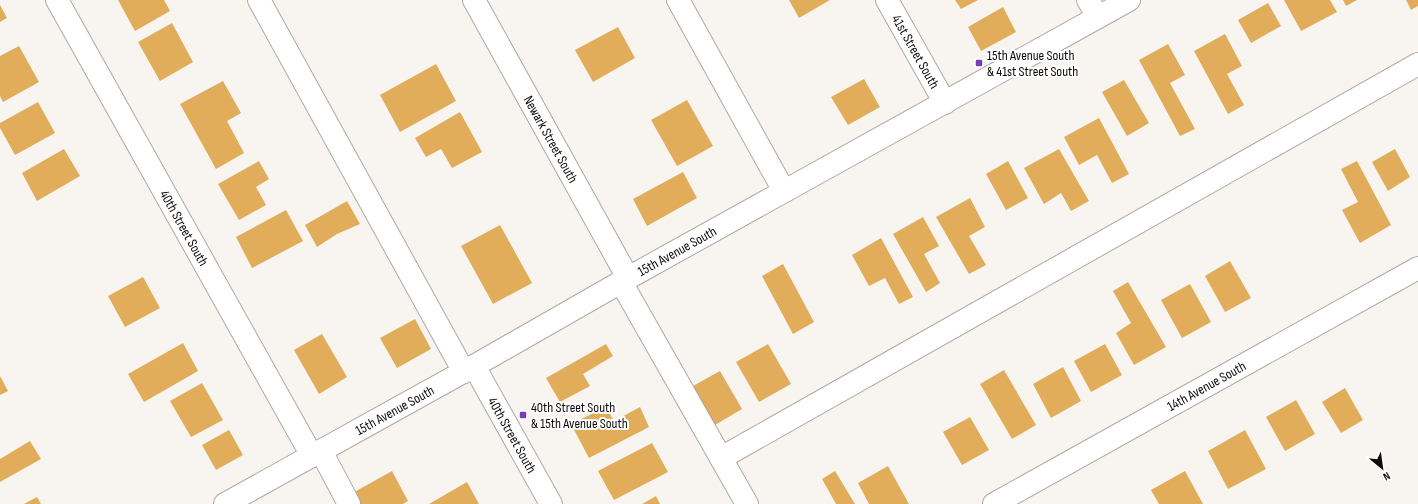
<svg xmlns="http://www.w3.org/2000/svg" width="1418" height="504" font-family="'Sofia Sans Condensed',sans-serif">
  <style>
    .building { fill: #e1ad5b }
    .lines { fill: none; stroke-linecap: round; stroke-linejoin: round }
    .minor-casing { stroke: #ada9a4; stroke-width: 24 }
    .minor { stroke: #fff; stroke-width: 22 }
    .poi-dot { fill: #7540b7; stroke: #fff; stroke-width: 1.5 }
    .labels { text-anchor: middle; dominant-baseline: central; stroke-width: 4; stroke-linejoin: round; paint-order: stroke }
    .street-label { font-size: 14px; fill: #0d0b0a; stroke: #fff }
    .poi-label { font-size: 14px; fill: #0d0b0a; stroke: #fff; text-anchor: start }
  </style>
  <rect width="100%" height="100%" fill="#f8f4ef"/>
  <g class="building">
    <path d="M118 0H164L170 11 135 31Z"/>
    <path d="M789 0H830L799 18Z"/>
    <path d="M955 0H978L961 9Z"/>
    <path d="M1284 0H1330L1337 12 1301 31Z"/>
    <path d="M1343 0H1357L1346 6Z"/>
    <path d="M1406 0H1418V6L1411 10Z"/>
    <path d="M1268 3 1281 26 1251 43 1238 20Z"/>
    <path d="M0 5 7 18 0 22Z"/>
    <path d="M1003 7 1016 32 981 51 968 27Z"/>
    <path d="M172 23 193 62 160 81 138 42Z"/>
    <path d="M618 27 635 58 593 82 575 50Z"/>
    <path d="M1225 34 1242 66 1227 74 1244 105 1228 114 1194 51Z"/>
    <path d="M1168 44 1185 75 1170 83 1195 129 1180 136 1139 60Z"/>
    <path d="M19 46 39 82 3 102 0 96V56Z"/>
    <path d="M436 64 456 101 400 132 380 95Z"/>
    <path d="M864 79 880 107 848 125 831 97Z"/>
    <path d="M1124 80 1149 123 1127 136 1102 92Z"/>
    <path d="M223 81 241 113 227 121 244 153 216 169 180 104Z"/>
    <path d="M687 100 713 146 677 166 651 120Z"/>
    <path d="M38 102 55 133 15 155 0 128V123Z"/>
    <path d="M460 112 482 152 452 168 441 149 426 157 415 138Z"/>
    <path d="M1099 118 1129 174 1112 183 1097 155 1079 165 1064 137Z"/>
    <path d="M64 149 80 176 37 201 22 173Z"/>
    <path d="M1059 149 1089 201 1071 211 1061 193 1044 204 1024 168Z"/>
    <path d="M1395 149 1410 177 1388 191 1372 162Z"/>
    <path d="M259 161 269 179 256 187 266 205 239 220 218 184Z"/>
    <path d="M1008 161 1028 198 1006 210 986 174Z"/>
    <path d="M1357 161 1391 225 1360 243 1342 210 1358 202 1341 169Z"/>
    <path d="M683 172 697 198 647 226 633 199Z"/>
    <path d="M970 198 985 227 969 236 986 265 969 274 936 217Z"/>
    <path d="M347 201 360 224 337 234 317 247 305 225Z"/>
    <path d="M286 210 303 241 252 268 236 237Z"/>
    <path d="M923 217 939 246 924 254 940 283 926 292 893 234Z"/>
    <path d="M500 225 532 283 493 304 461 246Z"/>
    <path d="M881 238 913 297 899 304 885 278 869 286 852 255Z"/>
    <path d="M1230 261 1251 298 1225 312 1205 276Z"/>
    <path d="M783 264 814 322 793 334 762 276Z"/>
    <path d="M143 277 160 308 125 327 108 296Z"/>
    <path d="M1128 282 1166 347 1134 365 1116 333 1131 323 1113 291Z"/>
    <path d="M1190 284 1211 322 1182 338 1161 300Z"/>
    <path d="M415 319 431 349 397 368 380 338Z"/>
    <path d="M322 334 347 377 319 394 294 350Z"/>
    <path d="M183 343 198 371 144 402 128 374Z"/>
    <path d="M606 344 613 356 583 374 590 386 560 402 546 378Z"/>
    <path d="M768 344 791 384 759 402 736 362Z"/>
    <path d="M1105 344 1122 375 1091 392 1074 361Z"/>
    <path d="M1063 367 1081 401 1051 418 1033 384Z"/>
    <path d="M1004 370 1036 425 1012 439 980 384Z"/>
    <path d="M720 371 742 409 715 425 693 386Z"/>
    <path d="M0 376 8 391 0 395Z"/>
    <path d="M202 383 223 420 191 437 170 401Z"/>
    <path d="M1345 388 1363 420 1341 433 1322 402Z"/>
    <path d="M1296 400 1315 434 1285 451 1266 417Z"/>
    <path d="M606 407 614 421 640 407 649 427 589 458 571 424Z"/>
    <path d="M970 417 989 450 962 465 943 432Z"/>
    <path d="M229 430 243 455 216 470 202 445Z"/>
    <path d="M1245 430 1266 469 1228 489 1208 451Z"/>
    <path d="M30 441 41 459 0 482V459Z"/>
    <path d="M652 443 668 472 614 500 598 471Z"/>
    <path d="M888 466 909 504H869L858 483Z"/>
    <path d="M392 471 408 501 403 504H354L349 495Z"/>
    <path d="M835 471 855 504H836L822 479Z"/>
    <path d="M1185 471 1203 504H1159L1151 490Z"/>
    <path d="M467 482 479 504H429Z"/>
    <path d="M656 496 660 504H642Z"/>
    <path d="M37 497 41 504H24Z"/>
  </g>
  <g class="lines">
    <g class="minor-casing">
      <g id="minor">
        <path id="s1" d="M57 0 312 456"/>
        <path d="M259 0 464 372"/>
        <path id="s2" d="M474 0 628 278"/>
        <path d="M678 0 784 191"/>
        <path id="s3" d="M887 0 945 103"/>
        <path d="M1088 0 1098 17"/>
        <path d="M621 282 747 504"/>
        <path id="s4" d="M474 366 551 504"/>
        <path d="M321 451 349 504"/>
        <path d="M721 458 1418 64"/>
        <path id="s5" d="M225 504 474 366 628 278 1129 0"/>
        <path id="s6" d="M994 504 1418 268"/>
      </g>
    </g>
    <use href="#minor" class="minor"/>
  </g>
  <g class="poi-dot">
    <rect x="975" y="59" width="8" height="8" rx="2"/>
    <rect x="519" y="411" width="8" height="8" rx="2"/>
  </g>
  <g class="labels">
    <g class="street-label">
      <text stroke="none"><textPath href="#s3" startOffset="59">41st Street South</textPath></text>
      <text stroke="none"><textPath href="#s2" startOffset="159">Newark Street South</textPath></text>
      <text stroke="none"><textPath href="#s1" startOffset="261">40th Street South</textPath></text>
      <text stroke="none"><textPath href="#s5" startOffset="518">15th Avenue South</textPath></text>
      <text stroke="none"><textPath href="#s6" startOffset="243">14th Avenue South</textPath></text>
      <text stroke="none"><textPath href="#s5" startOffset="194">15th Avenue South</textPath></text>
      <text stroke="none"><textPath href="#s4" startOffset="79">40th Street South</textPath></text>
    </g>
    <g class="poi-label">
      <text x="987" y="55">15th Avenue South<tspan x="987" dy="16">&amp; 41st Street South</tspan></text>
      <text x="531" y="407">40th Street South<tspan x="531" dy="16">&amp; 15th Avenue South</tspan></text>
    </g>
  </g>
  <g transform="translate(1382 468) rotate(151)" stroke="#ffffff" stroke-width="3" paint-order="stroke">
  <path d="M0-3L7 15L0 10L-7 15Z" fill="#0d0b0a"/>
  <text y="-6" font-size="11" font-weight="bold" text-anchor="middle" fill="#0d0b0a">N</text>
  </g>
</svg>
